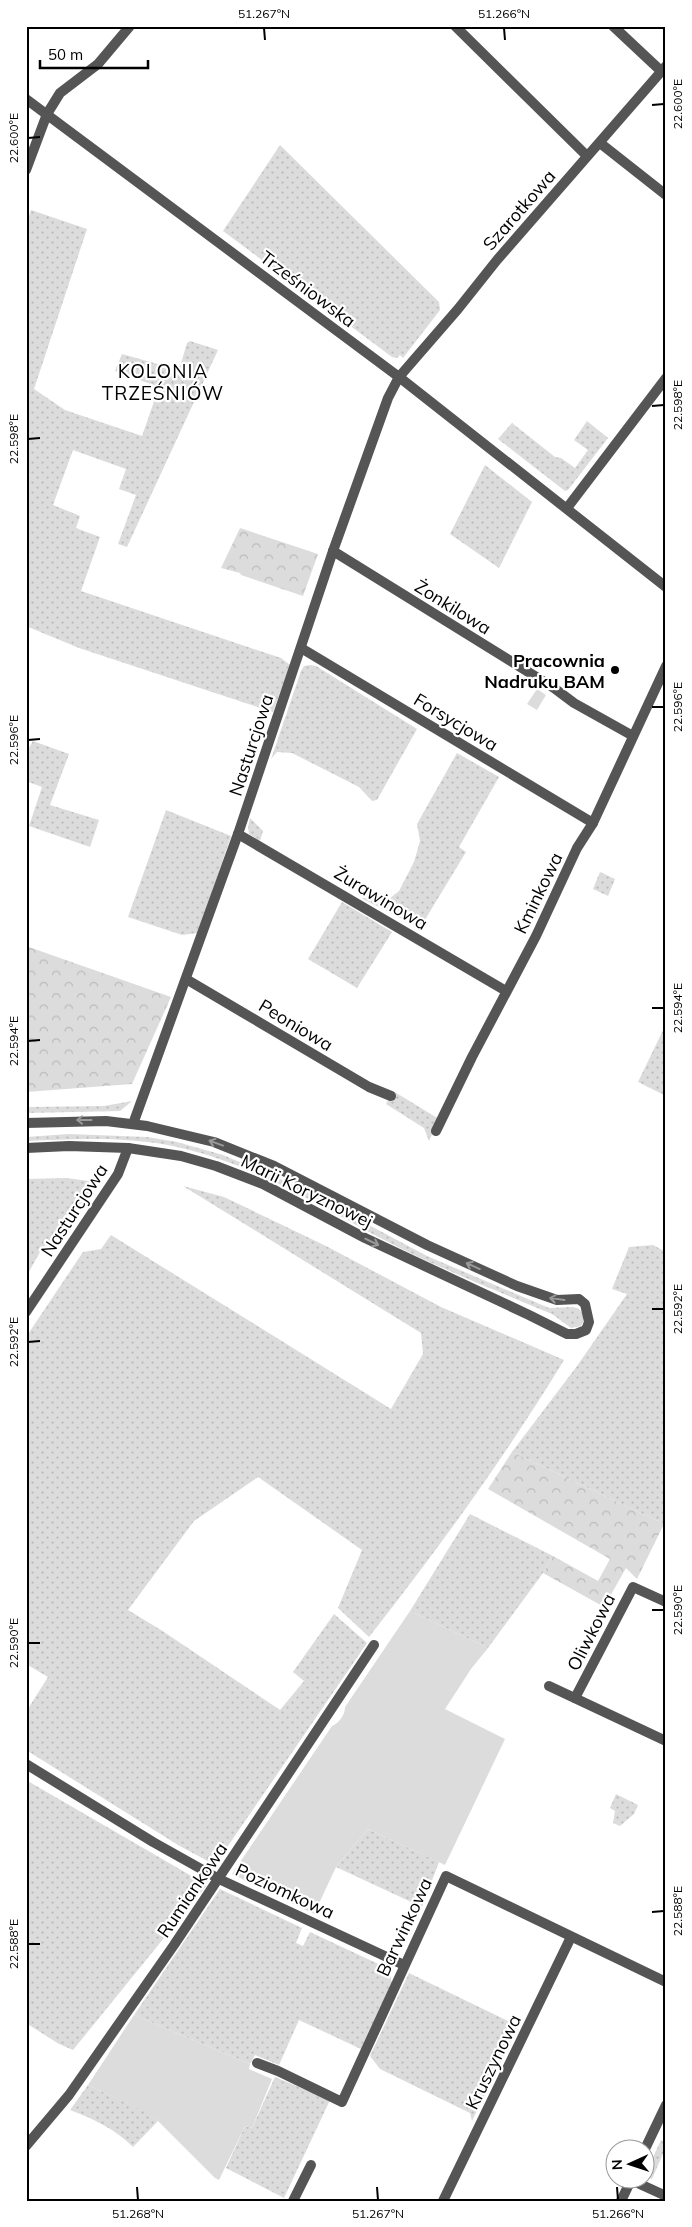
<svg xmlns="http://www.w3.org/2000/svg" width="692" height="2227" font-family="Mulish,sans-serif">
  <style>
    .grass { fill: url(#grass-dots) }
    .forest { fill: url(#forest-crowns) }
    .green { fill: #dcdcdc }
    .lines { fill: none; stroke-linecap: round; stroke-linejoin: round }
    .minor { stroke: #555; stroke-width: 10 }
    .oneway { stroke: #999 }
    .ticks { fill: none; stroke: #000; stroke-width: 2 }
    .poi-dot { fill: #000; stroke: #fff; stroke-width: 2 }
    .labels { text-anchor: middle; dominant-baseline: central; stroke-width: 4.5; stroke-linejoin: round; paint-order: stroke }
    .street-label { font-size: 18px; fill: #000; stroke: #fff }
    .poi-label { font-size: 18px; font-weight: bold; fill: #000; stroke: #fff; text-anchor: end }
    .neighbourhood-label { font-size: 19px; letter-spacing: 1px; fill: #000; stroke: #fff }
    .neatline { fill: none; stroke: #000; stroke-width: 2 }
    .ticks-label { font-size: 12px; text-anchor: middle; fill: #000 }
  </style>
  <defs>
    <pattern id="grass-dots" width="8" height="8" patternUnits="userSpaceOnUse" patternTransform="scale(1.25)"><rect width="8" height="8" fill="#dcdcdc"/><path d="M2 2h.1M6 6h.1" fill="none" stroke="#bbb" stroke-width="1.8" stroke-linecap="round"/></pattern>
    <pattern id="forest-crowns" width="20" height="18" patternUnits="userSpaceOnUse" patternTransform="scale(1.25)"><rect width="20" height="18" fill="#dcdcdc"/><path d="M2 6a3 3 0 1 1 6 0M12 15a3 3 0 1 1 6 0" fill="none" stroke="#bbb"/></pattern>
  </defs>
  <rect width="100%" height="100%" fill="#fff"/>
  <g class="grass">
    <path d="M280 145 439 302 440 310 403 358 400 355 397 358 392 357 223 231Z"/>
    <path d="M31 210 87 229 34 389 65 410 142 436 159 387 115 371 122 354 179 370 187 343 190 341 218 350 127 547 118 544 136 495 119 489 126 469 73 450 53 505 80 516 76 528 100 537 81 591 281 658 290 665 273 712 79 648 26 626V516L29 510 26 509V225Z"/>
    <path d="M587 421 608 438 568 490 565 491 498 439 512 423 555 457 561 458 575 468 588 450 574 440Z"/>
    <path d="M485 465 532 502 499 568 450 534Z"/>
    <path d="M310 665 316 666 417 729 377 800 372 801 359 787 292 753 277 752 271 759 301 671 304 666Z"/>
    <path d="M33 741 69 754 50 805 99 820 90 847 29 826 42 787 26 781V753Z"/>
    <path d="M457 753 499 777 459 847 466 852 420 928 361 898 389 899 399 891 414 862 420 841 417 824Z"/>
    <path d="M166 810 231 836 198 933 182 935 128 917Z"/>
    <path d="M250 818 263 831 260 841 249 834 248 827Z"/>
    <path d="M600 872 615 879 608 896 593 889Z"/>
    <path d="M342 902 392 932 357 988 308 959Z"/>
    <path d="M666 1024V1096L638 1082Z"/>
    <path d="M393 1091 439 1119 429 1141 424 1128 386 1104Z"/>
    <path d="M132 1101 120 1111 26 1113V1107L104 1106Z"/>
    <path d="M69 1134 147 1137 177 1142 223 1155 294 1185 427 1256 549 1308 573 1307 579 1309 583 1314V1321L581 1326 571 1328 552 1314C505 1294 456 1275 410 1253 330 1214 266 1167 177 1147 127 1136 77 1139 26 1141V1137Z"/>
    <path d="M66 1178 89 1181 92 1190 40 1252 26 1277V1179Z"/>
    <path d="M183 1186 224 1197 326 1246 441 1307 564 1360C505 1457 439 1548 369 1637L338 1608 362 1550 258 1477 194 1521 128 1610 161 1630 280 1710 304 1681 293 1672 334 1614 367 1643 215 1865 178 1845 26 1750V1712L48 1677 26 1664V1337L83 1252 101 1249 111 1235 391 1409 423 1354 421 1333Z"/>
    <path d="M653 1245 666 1252V1521L664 1524 512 1452 577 1366 627 1294 612 1289 629 1247Z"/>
    <path d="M470 1514 553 1556 543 1573 488 1648 410 1611Z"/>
    <path d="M26 1780 207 1885 73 2050 59 2044 26 2023Z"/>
    <path d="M616 1794 638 1805 634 1814 620 1826 613 1823 615 1811 610 1808Z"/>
    <path d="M368 1829 439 1862 422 1907 336 1867Z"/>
    <path d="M220 1889 302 1928 296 1943 303 1946 310 1932 387 1968 391 1971V1981L394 1982 363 2050 299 2020 279 2065 255 2055 250 2064 134 2015Z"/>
    <path d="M409 1973 518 2026 472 2121 470 2113 380 2069 370 2056Z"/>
    <path d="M275 2077 330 2100 284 2198 226 2168 245 2126 252 2128Z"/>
    <path d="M88 2085 146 2112 158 2121 133 2147C115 2129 94 2119 70 2110Z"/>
    <path d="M661 2140 666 2143V2147L652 2179 649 2178 646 2172Z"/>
  </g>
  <g class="forest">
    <path d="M240 528 318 554 303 596 241 575 240 573 221 568Z"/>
    <path d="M26 946 171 997 132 1084 26 1092Z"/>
    <path d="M512 1452 664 1524 637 1579 626 1568 604 1607 543 1573 553 1556 598 1581 610 1559 488 1489Z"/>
  </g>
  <g class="green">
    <path d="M537 689 546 695 537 710 527 704Z"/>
    <path d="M410 1611 488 1648 471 1669 445 1709 505 1739 445 1865 368 1829 336 1867 314 1914 232 1874 332 1726C339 1723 345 1715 345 1707Z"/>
    <path d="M134 2015 250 2064 249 2069 272 2079 252 2128 245 2126 219 2180 215 2178 158 2121 145 2112 88 2085Z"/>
  </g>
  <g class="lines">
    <g class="minor">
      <path d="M455 26 587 156"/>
      <path d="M613 26 661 71"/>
      <path d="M26 99 399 377 666 587"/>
      <path d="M600 143 666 195"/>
      <path d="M26 170 47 114 60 93 98 64 130 26"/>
      <path d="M567 508 666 378"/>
      <path d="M333 551 554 688 574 703 633 736"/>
      <path d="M301 648 593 823"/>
      <path d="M238 834 506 991"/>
      <path d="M186 979 369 1087 391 1096"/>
      <path d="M26 1123 106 1121 147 1126 214 1142 274 1166 427 1245 517 1286 557 1300 579 1299 585 1304 589 1322 586 1330 576 1334H567L529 1315 365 1238 263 1184 216 1166 181 1156 128 1148 69 1146 26 1148"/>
      <path d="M133 1124 238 834 333 551 388 398 399 377 458 309 497 260 666 66"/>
      <path d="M436 1131 472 1057 536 936 577 848 593 823 666 666"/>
      <path d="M26 1312 118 1174 128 1148"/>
      <path d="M549 1686 666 1741"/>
      <path d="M575 1698 633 1587 666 1602"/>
      <path d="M26 1764 153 1842 219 1879 404 1965"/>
      <path d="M257 2063 278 2071 342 2102 446 1876 666 1982"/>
      <path d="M26 2146 69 2095 174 1945 374 1645"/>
      <path d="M644 2151 666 2105"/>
      <path d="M631 2180 666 2196"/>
      <path d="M293 2201 311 2165"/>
      <path d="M443 2201 571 1937"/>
      <path d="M621 2201 631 2180"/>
    </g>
  </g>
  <defs><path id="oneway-shaft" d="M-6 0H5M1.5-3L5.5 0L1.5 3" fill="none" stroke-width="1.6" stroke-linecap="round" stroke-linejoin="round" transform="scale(1.25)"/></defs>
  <g class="oneway">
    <use href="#oneway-shaft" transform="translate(84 1120) rotate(-180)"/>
    <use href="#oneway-shaft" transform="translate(216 1143) rotate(-160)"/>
    <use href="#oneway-shaft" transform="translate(372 1242) rotate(26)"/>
    <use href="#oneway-shaft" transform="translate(473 1266) rotate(-156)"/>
    <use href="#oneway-shaft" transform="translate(557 1299) rotate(-172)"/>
  </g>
  <path class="ticks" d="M264 28 265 40M504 28 505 40M652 105 664 104M28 138 40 137M652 406 664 405M28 439 40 438M652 707H664M28 740 40 739M652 1008H664M28 1041 40 1040M652 1309H664M28 1342 40 1341M652 1610H664M28 1643H40M652 1912 664 1911M28 1944H40M137 2187 138 2200M377 2187 378 2200M617 2187 618 2200"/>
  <circle class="poi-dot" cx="615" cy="670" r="5"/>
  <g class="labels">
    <g class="street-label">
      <text transform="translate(519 210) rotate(-49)">Szarotkowa</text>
      <text transform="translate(308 289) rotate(37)">Trześniowska</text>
      <text transform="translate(453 607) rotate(32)">Żonkilowa</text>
      <text transform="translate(456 722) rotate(31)">Forsycjowa</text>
      <text transform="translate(251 745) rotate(-72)">Nasturcjowa</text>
      <text transform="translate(538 893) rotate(-64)">Kminkowa</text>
      <text transform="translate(381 898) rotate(31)">Żurawinowa</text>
      <text transform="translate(296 1025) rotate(31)">Peoniowa</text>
      <text transform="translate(307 1191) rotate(26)">Marii Koryznowej</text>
      <text transform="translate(74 1210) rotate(-57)">Nasturcjowa</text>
      <text transform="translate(591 1632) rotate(-63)">Oliwkowa</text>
      <text transform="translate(192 1890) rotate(-56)">Rumiankowa</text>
      <text transform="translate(285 1891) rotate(25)">Poziomkowa</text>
      <text transform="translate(404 1927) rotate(-65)">Barwinkowa</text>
      <text transform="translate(493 2062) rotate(-64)">Kruszynowa</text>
    </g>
    <g class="poi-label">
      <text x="605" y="660">Pracownia<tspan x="605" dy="21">Nadruku BAM</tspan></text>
    </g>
    <g class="neighbourhood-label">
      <text x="163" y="371">KOLONIA<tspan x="163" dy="22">TRZEŚNIÓW</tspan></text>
    </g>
  </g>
  <rect width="692" height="2227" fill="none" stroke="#ffffff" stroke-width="55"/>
  <g transform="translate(630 2164) rotate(267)"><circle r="24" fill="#ffffff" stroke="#999999"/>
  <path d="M0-4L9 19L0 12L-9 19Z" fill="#000000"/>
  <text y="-8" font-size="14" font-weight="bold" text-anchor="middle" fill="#000000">N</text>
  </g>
  <path d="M40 60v8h108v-8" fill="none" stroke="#000000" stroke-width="2.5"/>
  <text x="48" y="60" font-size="15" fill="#000000" stroke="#ffffff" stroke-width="4" paint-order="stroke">50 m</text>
  <rect x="28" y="28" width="636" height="2172" class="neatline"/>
  <g class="ticks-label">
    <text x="264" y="18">51.267°N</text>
    <text x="504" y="18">51.266°N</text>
    <text transform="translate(678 104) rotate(-90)" y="4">22.600°E</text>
    <text transform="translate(14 138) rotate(-90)" y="4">22.600°E</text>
    <text transform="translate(678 405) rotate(-90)" y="4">22.598°E</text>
    <text transform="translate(14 439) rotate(-90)" y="4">22.598°E</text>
    <text transform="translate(678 707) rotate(-90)" y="4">22.596°E</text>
    <text transform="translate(14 740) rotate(-90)" y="4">22.596°E</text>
    <text transform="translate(678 1008) rotate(-90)" y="4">22.594°E</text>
    <text transform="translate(14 1041) rotate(-90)" y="4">22.594°E</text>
    <text transform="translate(678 1309) rotate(-90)" y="4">22.592°E</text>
    <text transform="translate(14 1342) rotate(-90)" y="4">22.592°E</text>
    <text transform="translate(678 1610) rotate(-90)" y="4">22.590°E</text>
    <text transform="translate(14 1643) rotate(-90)" y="4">22.590°E</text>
    <text transform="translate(678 1911) rotate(-90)" y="4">22.588°E</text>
    <text transform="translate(14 1944) rotate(-90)" y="4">22.588°E</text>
    <text x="138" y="2218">51.268°N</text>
    <text x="378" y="2218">51.267°N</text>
    <text x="618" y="2218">51.266°N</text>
  </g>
</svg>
